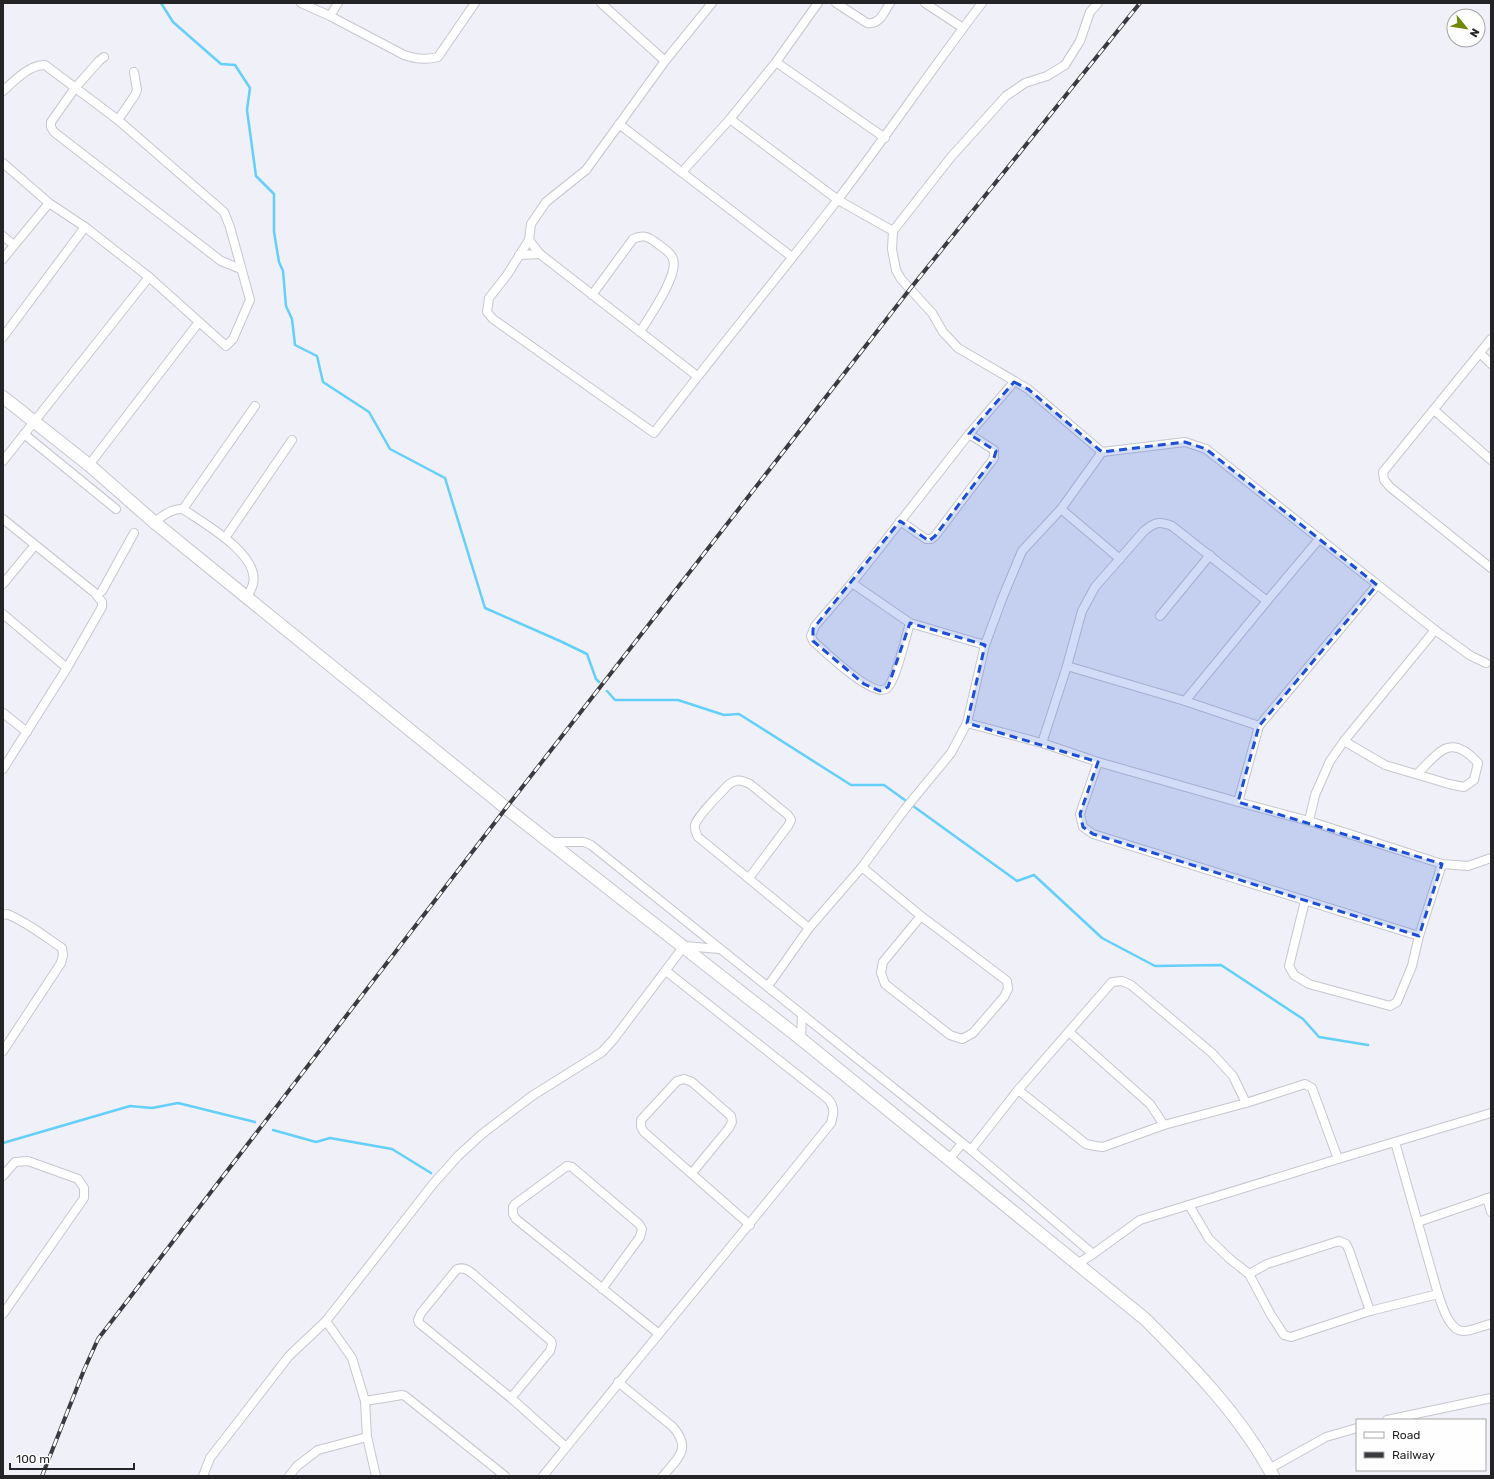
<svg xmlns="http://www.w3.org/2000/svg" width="1494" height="1479" font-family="Rubik,sans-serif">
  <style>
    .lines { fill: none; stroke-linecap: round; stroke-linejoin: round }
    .stream { stroke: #64cffa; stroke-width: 2.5 }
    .street-casing { stroke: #c6c6ce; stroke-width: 10 }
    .secondary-casing { stroke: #c6c6ce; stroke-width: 14 }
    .street { stroke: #fff; stroke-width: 8 }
    .secondary { stroke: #fff; stroke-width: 12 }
    .rail-casing { stroke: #3b3b3f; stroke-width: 4 }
    .rail { stroke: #fefefe; stroke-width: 2.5; stroke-dasharray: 8; stroke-linecap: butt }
    .marked { fill: #1d4ed8; fill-opacity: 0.2; stroke: #1d4ed8; stroke-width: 3; stroke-dasharray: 8 5; stroke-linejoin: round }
  </style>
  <rect width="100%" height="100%" fill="#eff0f8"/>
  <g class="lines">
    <g class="stream">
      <path d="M161 3 173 22 221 64 235 65 250 88 247 110 256 176 274 194V232L279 262 283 271 286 306 292 319 295 345 317 356 323 382 369 412 390 449 445 478 485 608 560 641 587 654 596 679 599 682"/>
      <path d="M607 691 615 700H678L724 715 739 714 851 785H884L1017 881 1034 875 1102 938 1155 966 1221 965 1303 1019 1319 1037 1368 1045"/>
      <path d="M273 1130 316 1142 330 1138 392 1149 431 1173"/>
      <path d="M3 1143 130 1106 152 1108 178 1103 255 1122"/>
    </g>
    <g class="street-casing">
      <g id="street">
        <path d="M301 3 330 16 404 55C416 59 425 60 438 57L475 3"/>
        <path d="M601 3 665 61"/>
        <path d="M712 3 665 61 586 170 546 202 531 224 529 240 507 275 489 298 487 312 493 319 654 433C714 354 778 277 839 198 888 134 933 67 982 3"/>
        <path d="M836 3 867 23C880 25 884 12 890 3"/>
        <path d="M925 3 963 28"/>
        <path d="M330 16 338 3"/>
        <path d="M104 57 99 61 75 88 51 122V127L54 132 221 261 241 269"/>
        <path d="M776 62 818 3"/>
        <path d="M3 91C13 82 30 64 45 65L118 120 224 212 230 227 250 300 233 339 226 346 149 277 85 227"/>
        <path d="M730 119 838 200 893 231 892 249 896 270 901 279 932 313 943 332 958 348 1028 389 1102 452 1061 509 1022 551 1002 599 985 645 967 723 951 753 905 809 862 867 809 928 768 986"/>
        <path d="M118 120 135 95 137 90 134 72"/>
        <path d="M619 124 792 257"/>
        <path d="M3 163 49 203 85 227 3 337"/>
        <path d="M682 172 730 119 776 62 885 138"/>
        <path d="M893 231 951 157 1006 96 1025 83 1047 76 1065 65 1080 41 1090 12 1098 3"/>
        <path d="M3 236 14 245"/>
        <path d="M529 240 540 254 697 376"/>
        <path d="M519 255 540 254"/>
        <path d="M3 259 49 203"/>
        <path d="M592 295 633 239C644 234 649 237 658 244 663 248 671 252 673 259 679 275 649 317 640 332"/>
        <path d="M1491 339 1383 472 1384 480 1390 487 1491 568"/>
        <path d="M1480 353 1491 364"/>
        <path d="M1434 410 1491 460"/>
        <path d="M24 434 116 509"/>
        <path d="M1102 452 1185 442 1206 449 1435 630 1471 656 1486 663"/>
        <path d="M3 461 149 277"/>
        <path d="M89 465 199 322"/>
        <path d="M183 509 255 406"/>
        <path d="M1061 509 1120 559"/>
        <path d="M3 519 95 593 102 602V607L67 668 3 769"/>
        <path d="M900 521 926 539H931L935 536 994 458V450L969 434"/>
        <path d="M154 522C163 516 172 508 183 509 203 523 260 554 253 584 252 588 249 593 247 598"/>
        <path d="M225 538 292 440"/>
        <path d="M852 583 910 623"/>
        <path d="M3 584 35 545"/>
        <path d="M102 591 134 533"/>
        <path d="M3 614 67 668"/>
        <path d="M1160 616 1210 555"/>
        <path d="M1435 630 1344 741 1330 761 1315 795 1309 821 1442 864 1468 866 1491 858"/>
        <path d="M985 645 910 623C906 636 895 684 886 689 872 697 824 651 813 641L811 636 815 626 852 583 969 434 1014 382"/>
        <path d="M1067 666 1082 611 1095 587 1144 531C1155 522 1159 521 1172 526L1267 601 1320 538"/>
        <path d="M1185 701 1267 601"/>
        <path d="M3 713 27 732"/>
        <path d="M967 723 1042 743 1098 762"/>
        <path d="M1344 741 1385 765 1449 784 1464 787 1474 780 1478 763C1451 733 1440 751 1417 774"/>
        <path d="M1042 743 1067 666 1185 701 1259 726"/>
        <path d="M1238 802 1098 762 1080 814 1083 827 1093 834 1419 936 1442 864"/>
        <path d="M1309 821 1238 802 1259 726 1377 585"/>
        <path d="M550 842H584L591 845 971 1150 1093 1254 1077 1264"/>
        <path d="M862 867 921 916 1007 981 1008 989 1004 997 973 1033 962 1039 950 1035 885 984 881 973 883 962 921 916"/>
        <path d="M749 878 788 826 791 820 788 815 750 784C740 779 735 779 727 786 720 794 697 816 695 825 694 830 696 833 698 837L809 928"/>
        <path d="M1305 901 1289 966 1294 975 1309 984 1390 1006 1397 1002 1412 966 1419 936"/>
        <path d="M3 915 7 914C27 922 44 936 62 948L63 955 61 963 3 1051"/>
        <path d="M1069 1032 1150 1104 1164 1125"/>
        <path d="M801 1039 802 1015"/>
        <path d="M1246 1103 1305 1084 1312 1088 1338 1159"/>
        <path d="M1395 1142 1438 1294C1442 1305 1449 1331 1463 1331 1470 1332 1484 1325 1491 1324"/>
        <path d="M971 1150 1018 1090 1112 982 1122 981 1131 985 1212 1053 1233 1076 1246 1103 1164 1125 1103 1147 1095 1146 1086 1144 1018 1090"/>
        <path d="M949 1160 962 1143"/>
        <path d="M692 1173 729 1128 732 1122 731 1116 692 1082 684 1079 677 1081 641 1120V1127L644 1132 750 1225"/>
        <path d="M3 1176 15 1162 28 1161 78 1179 84 1188V1198L3 1314"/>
        <path d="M1487 1198 1491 1212"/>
        <path d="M1189 1205 1209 1239 1230 1259 1249 1274 1271 1315 1284 1335 1291 1337 1370 1311 1438 1294"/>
        <path d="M1418 1222 1491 1197"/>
        <path d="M1093 1254 1140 1220 1338 1159 1491 1113"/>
        <path d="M1249 1274 1267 1264 1339 1241 1346 1244 1349 1250 1370 1311"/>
        <path d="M602 1289 640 1237 642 1229 639 1224 572 1167 567 1166 515 1204 513 1207V1214L516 1219 659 1334"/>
        <path d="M326 1321 352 1358 365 1401 367 1437 376 1476"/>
        <path d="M618 1382 673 1427C692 1449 678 1458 663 1476"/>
        <path d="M511 1398 550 1351 552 1344 551 1341 473 1274C468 1270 464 1267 457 1269L421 1313 418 1320 419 1323 511 1398 566 1447"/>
        <path d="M365 1401 402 1395 405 1396 505 1476"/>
        <path d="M1387 1420 1491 1398"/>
        <path d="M1269 1469 1326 1437 1357 1428"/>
        <path d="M203 1476 210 1458 289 1356 326 1321 433 1184 458 1156 482 1134 532 1096 602 1052 613 1040 684 946 720 949"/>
        <path d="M289 1476 297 1466 318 1450 367 1437"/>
        <path d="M543 1476C638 1358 736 1242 831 1123 834 1113 835 1107 828 1099L666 971"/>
      </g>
    </g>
    <g class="secondary-casing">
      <path id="secondary" d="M3 397 89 465 154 522 506 808 801 1039 1145 1319C1193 1367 1241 1416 1273 1476"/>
    </g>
    <use href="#street" class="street"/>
    <use href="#secondary" class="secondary"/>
    <g class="rail-casing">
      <path id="rail" d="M42 1476 84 1370 98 1339 506 808 910 289 1140 3"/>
    </g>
    <use href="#rail" class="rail"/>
  </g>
  <path class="marked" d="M1014 382 1028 389 1102 452 1185 442 1206 449 1377 585 1259 726 1238 802 1442 864 1419 936 1093 834 1083 827 1080 814 1098 762 967 723 985 645 910 623 888 687 880 691 864 684 813 641V629L900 521 929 541 935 536 994 458 996 451 969 434Z"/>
  <rect width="1494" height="1479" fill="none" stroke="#242427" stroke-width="8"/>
  <rect x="1356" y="1419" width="130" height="52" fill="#fefefe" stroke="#a7a7a8"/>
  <rect x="1364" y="1432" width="20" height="6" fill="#ffffff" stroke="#a7a7a8"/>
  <text x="1392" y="1439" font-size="12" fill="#242427">Road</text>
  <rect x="1364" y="1452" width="20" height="6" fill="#3b3b3f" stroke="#a7a7a8"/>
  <text x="1392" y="1459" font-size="12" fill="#242427">Railway</text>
  <g transform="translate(1466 28) rotate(120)"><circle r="19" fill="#fefefe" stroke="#a7a7a8"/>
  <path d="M0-3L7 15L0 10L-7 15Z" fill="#6f8900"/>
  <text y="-6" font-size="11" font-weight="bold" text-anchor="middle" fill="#242427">N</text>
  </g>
  <path d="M10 1463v6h124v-6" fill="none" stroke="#242427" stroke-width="2"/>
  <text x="16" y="1463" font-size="12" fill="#242427" stroke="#fefefe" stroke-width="3" paint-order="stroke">100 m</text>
</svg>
